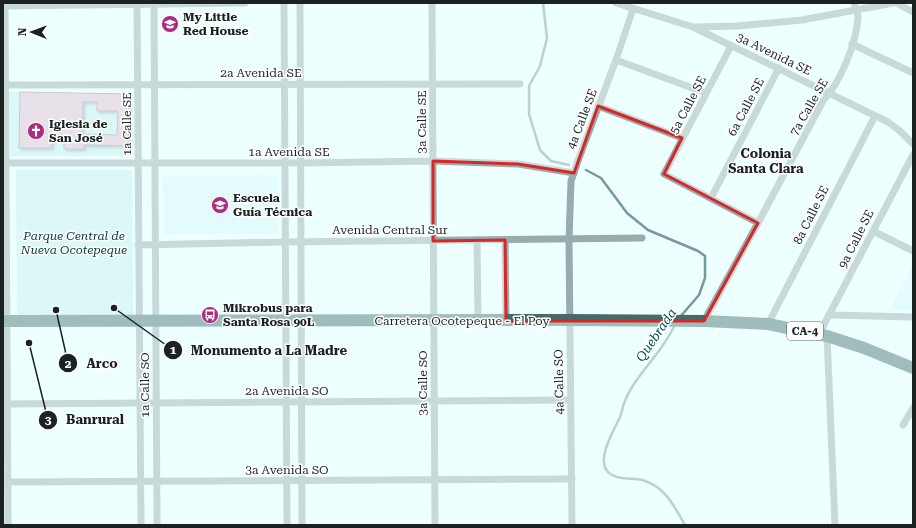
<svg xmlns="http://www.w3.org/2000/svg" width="916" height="528" font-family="'Roboto Serif',serif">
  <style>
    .built { fill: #d8f7f7 }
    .green { fill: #c3eded }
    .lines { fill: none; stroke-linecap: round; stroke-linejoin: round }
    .stream { stroke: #769a9a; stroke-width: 2.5 }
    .building { fill: #e2bdd1; stroke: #998992; fill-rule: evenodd; filter: url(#shadow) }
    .street { stroke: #97acac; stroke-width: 7 }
    .primary { stroke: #446a6a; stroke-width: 12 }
    .marked { fill: none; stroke: #d62828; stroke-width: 3; stroke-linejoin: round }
    .labels { text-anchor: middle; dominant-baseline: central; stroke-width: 3; stroke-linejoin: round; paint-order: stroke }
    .shield { fill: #fff; stroke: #5f6464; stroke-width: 1 }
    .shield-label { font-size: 11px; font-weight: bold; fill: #1a2222 }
    .poi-label { font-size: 12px; font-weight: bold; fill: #1a2222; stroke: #fff; text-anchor: start }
    .street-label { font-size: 12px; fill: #1a2222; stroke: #fff }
    .park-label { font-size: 12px; font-style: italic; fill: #09393a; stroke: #fff }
    .neighbourhood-label { font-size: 13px; font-weight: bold; fill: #1a2222; stroke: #fff }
    .water-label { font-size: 13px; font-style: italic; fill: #004c4d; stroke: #fff }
    .leader { fill: none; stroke: #1a2222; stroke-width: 1.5 }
    .callout-dot { fill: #1a2222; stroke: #fff; stroke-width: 1.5 }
    .mark-label { font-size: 12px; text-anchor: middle; font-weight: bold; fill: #fff }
    .callout-label { font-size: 13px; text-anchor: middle; font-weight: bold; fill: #1a2222; stroke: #fff; stroke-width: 3; stroke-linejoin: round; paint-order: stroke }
  </style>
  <defs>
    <filter id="shadow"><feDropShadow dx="2" dy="2" stdDeviation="1" flood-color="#0004"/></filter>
  </defs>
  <rect width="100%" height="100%" fill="#eff"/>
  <g class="built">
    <path d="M277 175V234H164L163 176Z"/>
    <path d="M913 265V311H889Z"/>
  </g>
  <g class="green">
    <path d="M9 92H20V148H52L53 93 63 92 62 139H64V149H84V145L128 146 130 94H133L134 156H10Z"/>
    <path d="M83 102H97V111H112V104H118L117 135 82 134Z"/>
    <path d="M16 170H132L133 315 17 316Z"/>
  </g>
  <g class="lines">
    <g class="stream">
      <path d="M543 3 547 38 540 66 529 86V114L540 150 551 161 569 165"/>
      <path d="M586 170 601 178 627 213 648 230 698 251 705 256V278L699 295 680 317"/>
      <path d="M675 325C671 333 666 341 661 348 649 365 633 381 625 401 622 407 622 415 618 421 612 434 593 465 612 475 621 480 633 478 642 480 665 486 674 506 685 525"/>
    </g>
  </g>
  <path class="building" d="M20 92 130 94 128 146 84 145V149H64V139H52V148H19ZM83 102H97V111H118L117 135 82 134Z"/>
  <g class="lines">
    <g class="street">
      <path d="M5 3 8 525"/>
      <path d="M137 3 141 525"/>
      <path d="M154 3 157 525"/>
      <path d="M284 3 287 525"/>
      <path d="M300 3 302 525"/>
      <path d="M432 3 435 525"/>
      <path d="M616 3 693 27 888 122 900 131 913 144"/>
      <path d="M896 3 913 12"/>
      <path d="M3 6 245 3"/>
      <path d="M695 27 737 26 802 20 893 3"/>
      <path d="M852 44 913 73"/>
      <path d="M731 46 664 174 758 223"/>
      <path d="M616 60 706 93"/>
      <path d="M3 85 520 84"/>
      <path d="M598 106 682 138"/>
      <path d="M3 163H301L433 161 518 164 574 173"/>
      <path d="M711 198 779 68"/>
      <path d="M873 231 913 251"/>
      <path d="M477 240 478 321"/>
      <path d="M505 240 506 321"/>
      <path d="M138 245 285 242 642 238"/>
      <path d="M830 315 913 317"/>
      <path d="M704 321 758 223 823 101C841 81 856 44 858 18 858 13 856 8 854 3"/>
      <path d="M768 324 875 116"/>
      <path d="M819 334 913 155"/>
      <path d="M827 336 835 525"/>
      <path d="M3 404 570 400"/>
      <path d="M903 425 913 408"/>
      <path d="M3 481 8 482 572 479"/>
      <path d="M572 525 569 240 571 181 579 158 616 60 633 9"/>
    </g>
    <path class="primary" d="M3 321 569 320 704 321 768 324 827 336 864 348 913 368"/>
  </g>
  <path d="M0 0H916V528H0ZM598 106 682 138 664 174 758 223 704 321H506L505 240 433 241V161L518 164 574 173Z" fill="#eff" fill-opacity=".55" fill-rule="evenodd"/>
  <path class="marked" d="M598 106 682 138 664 174 758 223 704 321H506L505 240 433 241V161L518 164 574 173Z"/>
  <defs>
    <g id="school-disc" transform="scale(0.9)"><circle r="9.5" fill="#a92d80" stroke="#fff"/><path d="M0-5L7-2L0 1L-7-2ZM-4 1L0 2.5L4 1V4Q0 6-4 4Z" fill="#fff"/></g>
    <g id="church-disc" transform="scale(0.9)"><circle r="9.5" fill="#a92d80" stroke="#fff"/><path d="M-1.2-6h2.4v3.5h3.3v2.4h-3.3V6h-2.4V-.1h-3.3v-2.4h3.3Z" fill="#fff"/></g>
    <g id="bus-disc" transform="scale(0.9)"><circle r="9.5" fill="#a92d80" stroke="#fff"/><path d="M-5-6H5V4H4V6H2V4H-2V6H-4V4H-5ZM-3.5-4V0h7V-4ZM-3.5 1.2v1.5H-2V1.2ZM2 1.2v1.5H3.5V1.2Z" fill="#fff"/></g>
  </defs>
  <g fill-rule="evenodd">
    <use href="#school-disc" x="170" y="24"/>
    <use href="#church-disc" x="36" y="131"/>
    <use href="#school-disc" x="220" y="205"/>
    <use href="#bus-disc" x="210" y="315"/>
  </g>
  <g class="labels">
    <rect class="shield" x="787" y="322" width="36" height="18" rx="3"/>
    <g class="shield-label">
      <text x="805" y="331">CA-4</text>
    </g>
    <g class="poi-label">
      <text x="183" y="17">My Little<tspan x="183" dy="14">Red House</tspan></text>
      <text x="49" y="124">Iglesia de<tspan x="49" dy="14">San José</tspan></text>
      <text x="233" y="198">Escuela<tspan x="233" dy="14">Guía Técnica</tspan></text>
      <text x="223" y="308">Mikrobus para<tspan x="223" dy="14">Santa Rosa 90L</tspan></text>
    </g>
    <g class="street-label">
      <text transform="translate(774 54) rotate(26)">3a Avenida SE</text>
      <text x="261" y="73">2a Avenida SE</text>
      <text transform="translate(688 105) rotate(-62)">5a Calle SE</text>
      <text transform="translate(746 107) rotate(-62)">6a Calle SE</text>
      <text transform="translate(809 107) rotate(-60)">7a Calle SE</text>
      <text transform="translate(582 119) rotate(-69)">4a Calle SE</text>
      <text transform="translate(422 122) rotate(-90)">3a Calle SE</text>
      <text transform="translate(127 124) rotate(-90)">1a Calle SE</text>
      <text x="289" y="152">1a Avenida SE</text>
      <text transform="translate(811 215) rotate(-63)">8a Calle SE</text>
      <text x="390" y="230">Avenida Central Sur</text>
      <text transform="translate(856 239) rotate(-63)">9a Calle SE</text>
      <text x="462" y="321">Carretera Ocotepeque - El Poy</text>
      <text transform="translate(559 382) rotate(-91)">4a Calle SO</text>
      <text transform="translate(423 383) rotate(-90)">3a Calle SO</text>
      <text transform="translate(145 385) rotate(-90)">1a Calle SO</text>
      <text x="287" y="391">2a Avenida SO</text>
      <text x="287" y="470">3a Avenida SO</text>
    </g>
    <g class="park-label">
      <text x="74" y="236">Parque Central de<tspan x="74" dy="14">Nueva Ocotepeque</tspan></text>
    </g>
    <g class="neighbourhood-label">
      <text x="766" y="153">Colonia<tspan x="766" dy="15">Santa Clara</tspan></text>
    </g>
    <g class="water-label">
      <text transform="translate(656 335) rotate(-56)">Quebrada</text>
    </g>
  </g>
  <path class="leader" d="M114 308L173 350M56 310L68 363M29 343L48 420"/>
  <g class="callout-dot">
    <circle cx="114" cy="308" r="4"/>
    <circle cx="56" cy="310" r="4"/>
    <circle cx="29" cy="343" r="4"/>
    <circle cx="173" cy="350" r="10"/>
    <circle cx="68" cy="363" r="10"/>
    <circle cx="48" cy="420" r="10"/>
  </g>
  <g class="mark-label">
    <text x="173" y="354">1</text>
    <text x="68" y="368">2</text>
    <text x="48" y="424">3</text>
  </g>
  <g class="callout-label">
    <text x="269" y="355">Monumento a La Madre</text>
    <text x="102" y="368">Arco</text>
    <text x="95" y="424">Banrural</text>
  </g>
  <rect width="916" height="528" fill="none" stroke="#1a2222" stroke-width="8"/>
  <g transform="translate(32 32) rotate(271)" stroke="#ffffff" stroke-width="3" paint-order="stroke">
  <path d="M0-3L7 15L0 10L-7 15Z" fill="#1a2222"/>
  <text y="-6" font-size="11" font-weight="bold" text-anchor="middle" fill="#1a2222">N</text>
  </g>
</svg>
